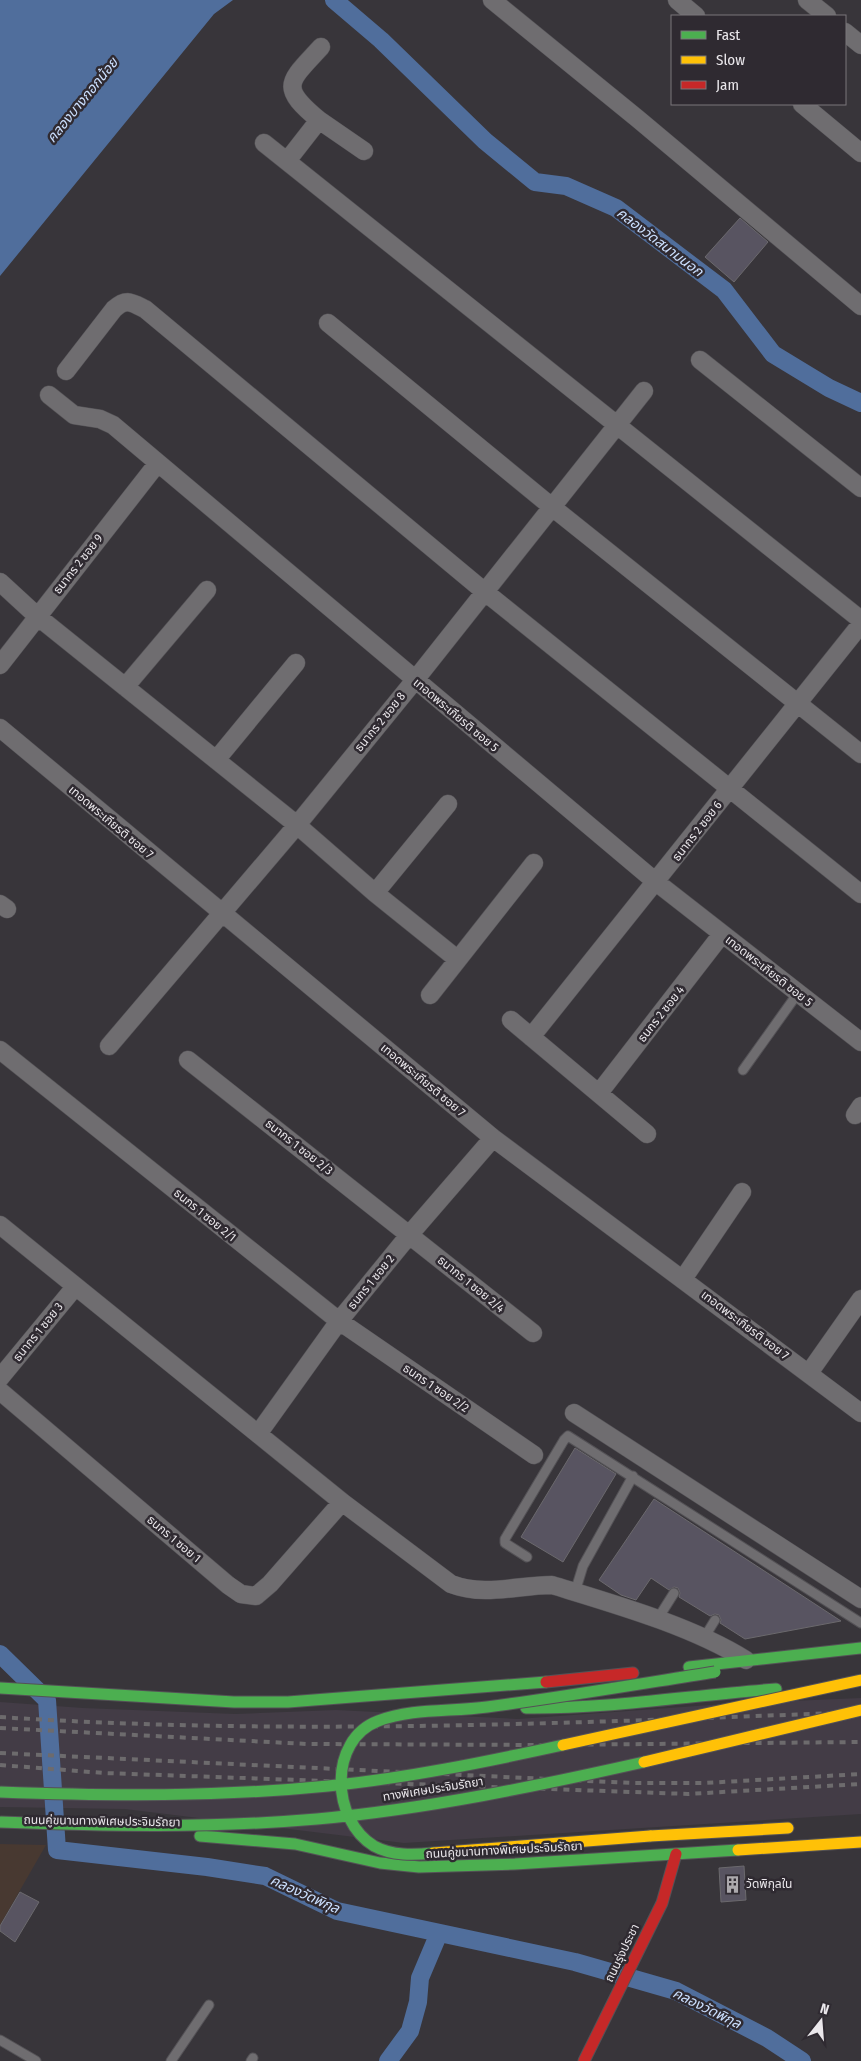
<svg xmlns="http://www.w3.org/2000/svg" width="861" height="2061" font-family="'Fira Sans Condensed','Noto Sans Thai',sans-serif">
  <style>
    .commercial { fill: #483931 }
    .built { fill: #433c46 }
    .water { fill: #506e9c }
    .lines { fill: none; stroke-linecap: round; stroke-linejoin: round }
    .canal { stroke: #506e9c; stroke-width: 18 }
    .building { fill: #585461; stroke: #6b696d }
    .lane-casing { stroke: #545256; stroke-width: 11 }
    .street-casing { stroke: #545256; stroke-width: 19 }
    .fast-casing { stroke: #545256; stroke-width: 13 }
    .slow-casing { stroke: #545256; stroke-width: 13 }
    .jam-casing { stroke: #545256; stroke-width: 13 }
    .lane { stroke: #6f6d70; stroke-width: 9 }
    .street { stroke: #6f6d70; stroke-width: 18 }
    .fast { stroke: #4caf50; stroke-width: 11 }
    .slow { stroke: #ffc107; stroke-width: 11 }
    .jam { stroke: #c62828; stroke-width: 11 }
    .rail { stroke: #6d6b6d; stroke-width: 4; stroke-dasharray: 6 6; stroke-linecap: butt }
    .fast-bridge-casing { stroke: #545256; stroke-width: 13; stroke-linecap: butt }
    .slow-bridge-casing { stroke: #545256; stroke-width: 13; stroke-linecap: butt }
    .fast-bridge { stroke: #4caf50; stroke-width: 11 }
    .slow-bridge { stroke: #ffc107; stroke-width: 11 }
    .labels { text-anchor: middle; stroke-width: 5; stroke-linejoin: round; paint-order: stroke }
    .street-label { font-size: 12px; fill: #eae7eb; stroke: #2f2a31 }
    .poi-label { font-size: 12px; fill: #eae7eb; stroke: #2f2a31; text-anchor: start }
    .water-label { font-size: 14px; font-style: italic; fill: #cce0ff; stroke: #2f2a31 }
  </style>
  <rect width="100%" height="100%" fill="#38353a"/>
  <path class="commercial" d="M0,1844l46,1 -46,80z"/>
  <path class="built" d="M861,1698v116l-457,29 -279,-34 -125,-2v-105l83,6 152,6 101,-4 182,9 206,-15z"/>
  <path class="water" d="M0,0h233l-19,14 -214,262z"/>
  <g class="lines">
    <path class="canal" d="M334,0l47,40 104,101 50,41 31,4 50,22 108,82 49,64 56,34 32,15
      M0,1654l47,46 10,150 150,17 58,9 72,35 238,51 101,29 91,47 35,23
      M388,2061l22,-30 8,-29 2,-24 19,-45"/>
  </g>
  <path class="building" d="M740,218l28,24 -34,40 -29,-25z
    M575,1448l41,26 -53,88 -42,-25z
    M654,1499l187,122 -96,18 -25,-16 1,-3 -2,-5 -4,-1 -5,2 -31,-19 1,-4 -2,-5 -4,-1 -5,3 -18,-12 -15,22 -15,-5 -22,-15z
    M744,1866l2,34 -25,2 -2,-34z
    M20,1892l19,10 -24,40 -15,-11v-5z"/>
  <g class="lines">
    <defs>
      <path id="lane" d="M743,1070l55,-77
        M527,1557l-22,-14v-4l59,-99 4,-4 293,187
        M575,1592l8,-26 50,-90
        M657,1620l17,-27
        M704,1638l11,-18
        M0,2040l36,21
        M171,2061l38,-56
        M251,2061l2,-3"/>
      <path id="street" d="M492,0l146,119 223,187
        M677,0l19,16
        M807,0l20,16
        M845,32l16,13
        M802,104l59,49
        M319,120l45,31
        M264,143l597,477
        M287,161l32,-41c-41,-34 -30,-38 2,-73
        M328,323l224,184 309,247
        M700,360l161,128
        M66,371l48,-62c12,-11 17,-7 31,0l340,283 376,302
        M49,395l25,20 26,4 13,6 543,457 205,160
        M0,582l37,34 260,209 78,68 82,66
        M0,665l157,-201
        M125,687l82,-97
        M0,728l493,410 368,275
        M216,760l80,-97
        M375,893l73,-89
        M0,904l7,5
        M430,995l104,-132
        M511,1020l136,114
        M531,1037l330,-413
        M109,1046l188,-221 118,-145 229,-289
        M0,1050l339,271 195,134
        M188,1060l345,273
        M599,1093l123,-159
        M855,1115l6,-9
        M0,1225l342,277 109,82c34,13 67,1 101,1 62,19 140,41 194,75
        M683,1279l59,-87
        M809,1373l52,-74
        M0,1378l75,-91
        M0,1391l228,194 13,9 15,2 14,-12 72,-82
        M574,1413l287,186
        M258,1434l81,-113 71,-87 83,-96"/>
      <path id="fast" d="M689,1667l172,-19
        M0,1688l234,14h54l258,-20
        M526,1708c84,1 166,-13 250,-19
        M200,1836l95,8 85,19 39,4 96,-3 223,-14"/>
      <path id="slow" d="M650,1836l138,-8
        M738,1850l123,-8"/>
      <path id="jam" d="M546,1682l87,-9
        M584,2061l78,-158 14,-49"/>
    </defs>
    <use href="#lane" class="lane-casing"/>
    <use href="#street" class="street-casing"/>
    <use href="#fast" class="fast-casing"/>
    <use href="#slow" class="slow-casing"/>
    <use href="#jam" class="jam-casing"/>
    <use href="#lane" class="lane"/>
    <use href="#street" class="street"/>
    <use href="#fast" class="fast"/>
    <use href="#slow" class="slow"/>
    <use href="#jam" class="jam"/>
    <path class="rail" d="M0,1717c286,19 574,6 861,-5
      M0,1728l307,16 237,1 317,-3
      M0,1753l632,30h73l156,-9
      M0,1765l104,8 584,21 173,-10"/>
    <defs>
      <path id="fast-bridge" d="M0,1792c110,4 219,5 328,-6 79,-8 157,-24 235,-41
        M0,1822c106,4 212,6 317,-3 110,-10 220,-33 327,-57
        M433,1853c-19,2 -41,3 -59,-7 -43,-26 -46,-106 4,-125 34,-13 73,-9 109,-14 76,-10 152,-23 228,-35"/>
      <path id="slow-bridge" d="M563,1745l298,-65
        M644,1762l217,-52
        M433,1853l217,-17"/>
    </defs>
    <use href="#fast-bridge" class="fast-bridge-casing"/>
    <use href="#slow-bridge" class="slow-bridge-casing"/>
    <use href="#fast-bridge" class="fast-bridge"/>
    <use href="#slow-bridge" class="slow-bridge"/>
  </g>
  <defs>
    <symbol id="building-bare" viewBox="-9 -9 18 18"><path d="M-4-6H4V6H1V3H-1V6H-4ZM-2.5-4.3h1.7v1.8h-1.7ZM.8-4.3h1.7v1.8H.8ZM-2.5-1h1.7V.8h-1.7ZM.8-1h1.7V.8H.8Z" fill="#aca9ad" stroke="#2f2a31" stroke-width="2.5" paint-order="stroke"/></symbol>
  </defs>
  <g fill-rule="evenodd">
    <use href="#building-bare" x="720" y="1872" width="25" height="25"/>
  </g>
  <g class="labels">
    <g class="street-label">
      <text transform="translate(78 564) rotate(-52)" y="4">ธนากร 2 ซอย 9</text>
      <text transform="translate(456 715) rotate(40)" y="4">เทอดพระเกียรติ ซอย 5</text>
      <text transform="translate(380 722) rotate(-51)" y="4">ธนากร 2 ซอย 8</text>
      <text transform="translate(111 822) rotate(40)" y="4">เทอดพระเกียรติ ซอย 7</text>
      <text transform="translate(697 831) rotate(-52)" y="4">ธนากร 2 ซอย 6</text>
      <text transform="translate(769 971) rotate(38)" y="4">เทอดพระเกียรติ ซอย 5</text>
      <text transform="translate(661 1014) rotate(-52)" y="4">ธนกร 2 ซอย 4</text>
      <text transform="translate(423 1080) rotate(40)" y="4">เทอดพระเกียรติ ซอย 7</text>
      <text transform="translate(299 1147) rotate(38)" y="4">ธนากร 1 ซอย 2/3</text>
      <text transform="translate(205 1215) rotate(39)" y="4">ธนกร 1 ซอย 2/1</text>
      <text transform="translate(371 1282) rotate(-51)" y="4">ธนกร 1 ซอย 2</text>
      <text transform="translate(471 1284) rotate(39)" y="4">ธนากร 1 ซอย 2/4</text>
      <text transform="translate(745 1325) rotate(37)" y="4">เทอดพระเกียรติ ซอย 7</text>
      <text transform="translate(38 1332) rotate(-51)" y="4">ธนากร 1 ซอย 3</text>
      <text transform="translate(436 1388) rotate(34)" y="4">ธนกร 1 ซอย 2/2</text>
      <text transform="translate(174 1539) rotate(40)" y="4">ธนกร 1 ซอย 1</text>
      <text transform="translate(433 1789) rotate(-9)" y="4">ทางพิเศษประจิมรัถยา</text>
      <text transform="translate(102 1821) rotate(1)" y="4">ถนนคู่ขนานทางพิเศษประจิมรัถยา</text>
      <text transform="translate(504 1850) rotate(-3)" y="4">ถนนคู่ขนานทางพิเศษประจิมรัถยา</text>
      <text transform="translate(622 1953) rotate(-64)" y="4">ถนนรุ่งประชา</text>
    </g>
    <g class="poi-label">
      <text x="746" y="1888">วัดพิกุลใน</text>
    </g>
    <g class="water-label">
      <text transform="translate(82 100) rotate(-51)" y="5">คลองบางกอกน้อย</text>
      <text transform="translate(660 242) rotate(37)" y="5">คลองวัดสนามนอก</text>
      <text transform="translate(305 1894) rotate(24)" y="5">คลองวัดพิกุล</text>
      <text transform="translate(707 2008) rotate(26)" y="5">คลองวัดพิกุล</text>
    </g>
  </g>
  <rect x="671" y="15" width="175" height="90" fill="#2f2a31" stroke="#7a767b"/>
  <rect x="681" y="31" width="25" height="8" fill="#4caf50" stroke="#7a767b"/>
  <text x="716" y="40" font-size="15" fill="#eae7eb">Fast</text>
  <rect x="681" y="56" width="25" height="8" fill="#ffc107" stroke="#7a767b"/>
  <text x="716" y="65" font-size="15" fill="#eae7eb">Slow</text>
  <rect x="681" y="81" width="25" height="8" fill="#c62828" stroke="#7a767b"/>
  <text x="716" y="90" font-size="15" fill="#eae7eb">Jam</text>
  <g transform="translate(821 2021) rotate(17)" stroke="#2f2a31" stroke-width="4" paint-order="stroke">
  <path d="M0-4L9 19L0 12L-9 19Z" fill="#eae7eb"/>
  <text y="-8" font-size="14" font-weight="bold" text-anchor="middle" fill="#eae7eb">N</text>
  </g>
</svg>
